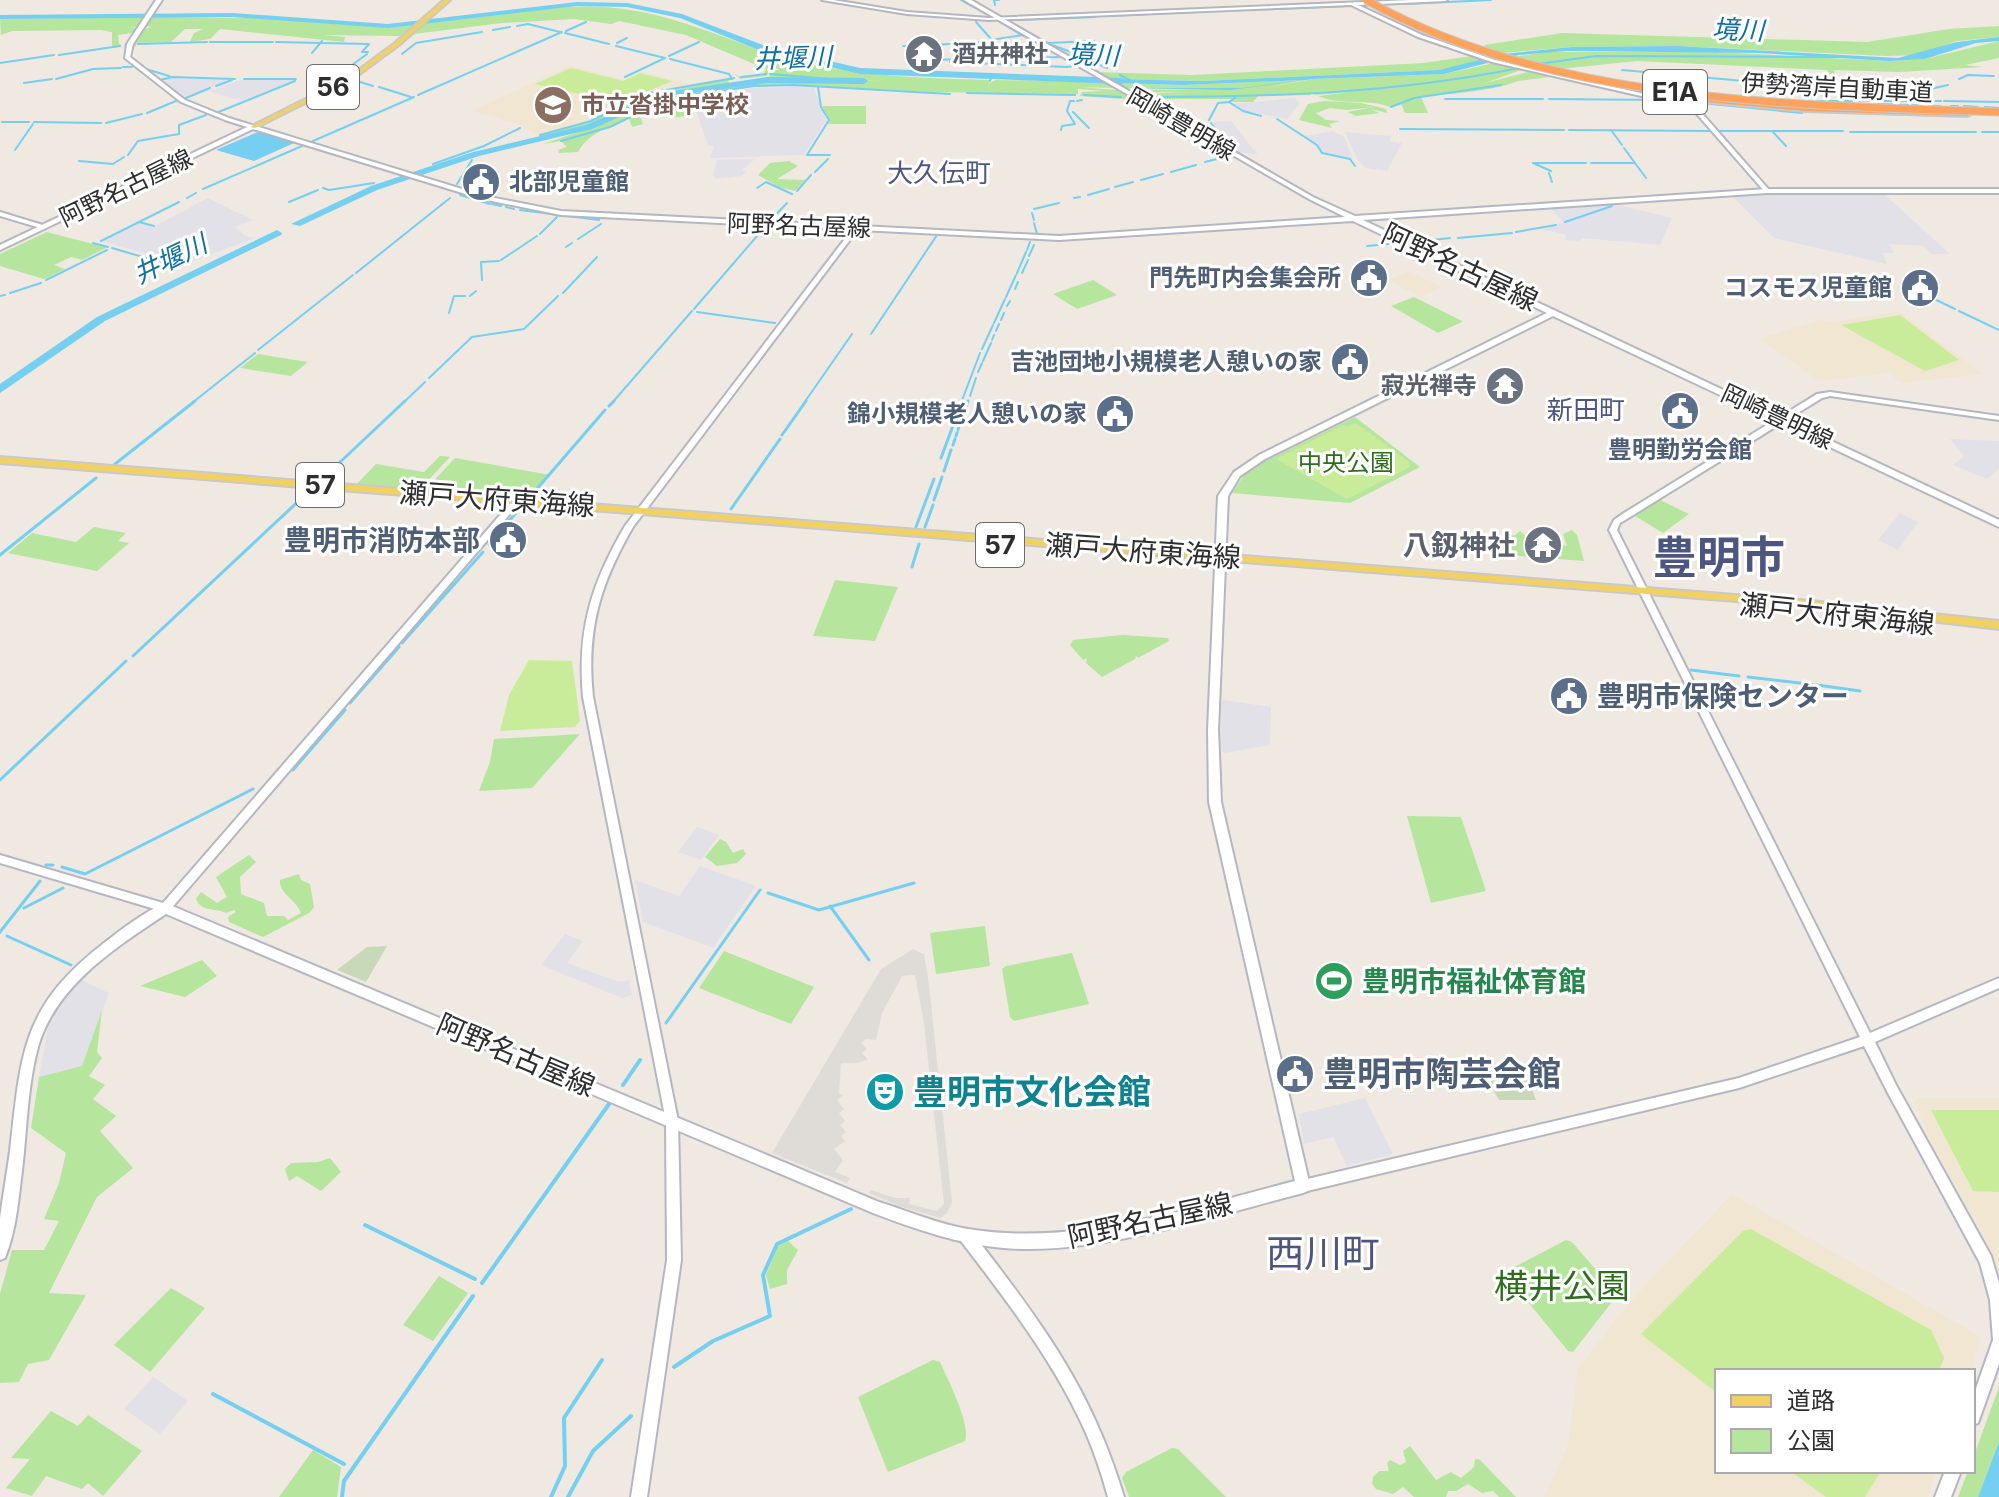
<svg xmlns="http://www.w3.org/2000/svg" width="1999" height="1497" font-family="Inter,'Noto Sans JP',sans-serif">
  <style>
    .industrial { fill: #e3e1e8 }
    .education { fill: #f0e6d1 }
    .green { fill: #b6e59e }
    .cemetery { fill: #c8d9b8 }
    .pitch { fill: #c9ec9a }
    .plaza { fill: #dfdcd8 }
    .water { fill: #75cff0 }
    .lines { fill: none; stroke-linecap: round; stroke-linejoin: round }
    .stream-far2 { stroke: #75cff0; stroke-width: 2 }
    .stream-far1 { stroke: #75cff0; stroke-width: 3 }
    .stream { stroke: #75cff0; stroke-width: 4 }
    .river { fill: #75cff0; fill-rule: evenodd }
    .tertiary-casing { stroke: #b4b7c1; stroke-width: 4 }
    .secondary-casing { stroke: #b4b7c1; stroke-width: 4 }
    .primary-casing { stroke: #c9c9c9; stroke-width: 4 }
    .motorway-casing { stroke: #c9c9c9; stroke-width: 4 }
    .tertiary { fill: #fff; fill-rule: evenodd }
    .secondary { fill: #fff; fill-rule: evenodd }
    .primary { fill: #f2d163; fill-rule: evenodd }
    .motorway { fill: #ffa35c; fill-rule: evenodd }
    .motorway-bridge-casing { stroke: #c9c9c9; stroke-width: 9; stroke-linecap: butt }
    .motorway-bridge { stroke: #ffa35c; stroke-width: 7 }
    .labels { text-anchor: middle; stroke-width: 6; stroke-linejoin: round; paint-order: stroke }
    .far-worship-label { font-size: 24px; font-weight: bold; fill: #5b616d; stroke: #fff; text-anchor: start }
    .far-street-label { font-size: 24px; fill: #2e2e2e; stroke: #fff }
    .far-education-label { font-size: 24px; font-weight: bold; fill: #785e54; stroke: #fff; text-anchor: start }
    .far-service-label { font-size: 24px; font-weight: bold; fill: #4e5e75; stroke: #fff; text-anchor: end }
    .far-park-label { font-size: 24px; fill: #2c6e1b; stroke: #fff }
    .far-water-label { font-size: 26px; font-style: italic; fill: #0d6fa3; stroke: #fff }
    .shield { fill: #fff; stroke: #6d6d6d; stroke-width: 2 }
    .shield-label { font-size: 26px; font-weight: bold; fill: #2e2e2e }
    .far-quarter-label { font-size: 26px; fill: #4d5680; stroke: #fff }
    .street-label { font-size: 28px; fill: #2e2e2e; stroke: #fff }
    .service-label { font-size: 28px; font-weight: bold; fill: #4e5e75; stroke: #fff; text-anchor: end }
    .worship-label { font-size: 28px; font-weight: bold; fill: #5b616d; stroke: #fff; text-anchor: end }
    .leisure-label { font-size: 28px; font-weight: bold; fill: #27864d; stroke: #fff; text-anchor: start }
    .near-service-label { font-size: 34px; font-weight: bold; fill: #4e5e75; stroke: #fff; text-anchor: start }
    .near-culture-label { font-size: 34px; font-weight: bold; fill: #0d838f; stroke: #fff; text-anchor: start }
    .near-park-label { font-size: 34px; fill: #2c6e1b; stroke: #fff }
    .near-quarter-label { font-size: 38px; fill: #4d5680; stroke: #fff }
    .town-label { font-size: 44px; font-weight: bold; fill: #4d5680; stroke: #fff }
  </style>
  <rect width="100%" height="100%" fill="#efe9e1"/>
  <path class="industrial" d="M172,77l42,1 19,1 -49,19 -24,-18z
    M240,80h55l-54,21 -31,-10z
    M800,86l14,2 12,32 -22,35 -94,3 4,-12 -6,-1 -17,-49 63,-8z
    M1295,98l5,5 -13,16 -42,-8 -11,-7z
    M1231,121l27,34 -25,-4 -21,-29z
    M1333,131l11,6 9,22 -31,-6 -18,-17z
    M1345,132l47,4 -3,5 13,2 -15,28 -22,-3 -8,-9z
    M755,159l-13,11 4,2 -4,4 -27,3 -2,-5 4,-14z
    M1774,193h109l67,61h-19l-7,-8 -35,-2 5,9h-11l4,11 -113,-26 -42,-42z
    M208,198l45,22 -18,7 10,9 10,2 -72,27 -81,-24 36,-18 15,4z
    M1613,204l59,14 -12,27 -78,-7 -3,3 -14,-1 1,-6 -24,-4 22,-8 -14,-14z
    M1950,439l49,2v28l-12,10 -34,-14 11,-9z
    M1900,513l18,9 -20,28 -20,-10z
    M1224,700l47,7 -1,38 -45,8 -5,-3 1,-48z
    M697,827l22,8 -18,25 -23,-8z
    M700,866l56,20 -43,62 -70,-26 -8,-42 44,16z
    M565,934l18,7 -16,22 52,19 10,-2 3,15 -10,3 -81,-33z
    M79,979l30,14 -27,74 -43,10 10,-55 11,-21z
    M1365,1098l28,56 -46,12 -14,-29 -29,7 -5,-30z
    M153,1377l35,24 -28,33 -36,-25z"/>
  <path class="education" d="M570,66l55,14 16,-8 49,12 -47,10 -53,26 -51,15 -17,-10 -50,-14z
    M1407,272h4l31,15 -21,10 -33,-16z
    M1900,312l83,62 -82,9 -12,-10 -70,8 -60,-42 64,-20 4,3z
    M1918,1098h81v172l-8,-21 -59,-106 -18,-41z
    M1732,1194l249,143 -10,34h-254v100h219l-8,26h-384l24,-51 10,-78 52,-66z"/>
  <path class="green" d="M566,7c98,-6 152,35 241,56 60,14 121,15 182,17v3l7,-3 107,2 11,6 -34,-1 36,3 55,32 -48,-23 -43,-3 2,-4 23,-1 -27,-2v5l-148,-2 -130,-7 -46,1 -66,9 6,19 -20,4 -7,-19 -28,13 4,12 -11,3 -3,-9c-20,10 -40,14 -51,34l-19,1 -1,-3 9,-3 -6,-6 -18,3 62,-21 59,-27 104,-15h112l-112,-3 5,-8h7l-19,-9 9,6 -3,9 -27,3 -6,-6 7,5 22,-3 3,-6 -80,-34 -67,-14 -8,3 -37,-5 -72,4 -104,13 -75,-1 22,2 -1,5 -124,-13 -10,10 -20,3 4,-9 9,-4h-18l-14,13 -33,1 -7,8 13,-22 8,-2 -7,-1 7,-9 107,1 136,8z
    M143,17l-6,10h-7l6,1 -4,5 -14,2 1,9 3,2 -10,1v-15l-11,-2 -89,1 -11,4 -1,-16z
    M1999,26v11l-42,4 -40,14 -31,1 -208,-10 -106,1 -70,6 -17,-5v-3l77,-12 305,9 82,-13z
    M1999,41v17l-34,7 18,2 -84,5 -65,-2 2,6 -6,-1 -3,-5 -190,-9 -77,8 -46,-12 31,-5h172l172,9 36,-2z
    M1472,56l12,4 -45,10 -236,11 -95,-2 -13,-7 97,3 231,-12z
    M1494,63l27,7 -36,13 43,-11 22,5 -74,9v-1l-8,1 55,-7c-30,13 -69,14 -102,18l7,16h-23l-4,-9 -11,3c-23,-9 -49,-1 -72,-11l33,-4 -35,3 -13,-4 9,4 -54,1 -5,6h-23l4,-3h-71l-11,3 31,20 -47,-27 45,-3 -49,1 -5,-3 110,-1 -113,-1 -10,-5 69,2 120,-5 -34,7 44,-8 131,-5z
    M736,78l-8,3 2,3 -72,11 -59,28 -48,14 -13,-1 54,-15 51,-26z
    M1325,101l36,2 25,6 1,4 -16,-4 8,4 -23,3 -9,-4 27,-5 -26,3 -18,-2 -14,5 10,7 14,1 -11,3 3,4 -33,-8 9,-16z
    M822,106h44v18h-38l2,-4z
    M789,161l9,5 -21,13 28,1 -10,11 -16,-4 -21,-12 12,-12z
    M47,232l58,15 1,1 -24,12 -11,-3 -17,8 11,4 -21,10 -44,-13v-12z
    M1093,280l24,15 -40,14 -24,-15z
    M1414,297l48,24v1l-24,11 -47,-27z
    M258,354l50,8 -17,14 -51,-8z
    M1355,417l65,50 -70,36 -118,-10 13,-19 12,-9z
    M440,456l10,1 -30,32 -63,-5 19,-20 48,8z
    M455,458l90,16h4l-21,24 -102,-9z
    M1660,500l29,14 -26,19 -28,-17z
    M94,527l32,6 -8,8 11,2 -32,28 -89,-18 24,-20 44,9z
    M1572,530l5,5 7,26 -76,-6 -4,-18 11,-2 5,-4 12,10 -4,9 3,3 17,-3 13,7 1,-4 -10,-6 5,-3 10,2 -4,-12z
    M835,580l63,7 -23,54 -62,-5z
    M1123,635l45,3 1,3 -31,17 -2,-2 -1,3 -33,18 -16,-14 1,-5 -4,2 -13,-15 3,-5z
    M580,734l-48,54 -53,3 11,-29 4,-23z
    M1407,816l54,1 25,74 -55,12z
    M720,839l6,3 7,11 10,-4 3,5 -9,9 -20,3 -12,-9z
    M249,855l7,7 -16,15 1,17 23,9 3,13h17l4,4 13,-7c-5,-14 -22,-19 -21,-33l19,-6 2,6 9,4 4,23 -5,6 -46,24 -34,-15 -1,-5 8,-5 -2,-2 -8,3c-11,-6 -24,0 -30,-14l5,-7 16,11 10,-6 -11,-20z
    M985,926l5,40 -54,8 -6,-41z
    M724,951l90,36 -23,37 -92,-36z
    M1072,953l17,51 -75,17 -4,-4 -8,-48 4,-3z
    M202,960l15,16 -32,21 -45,-11z
    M102,1010l-5,42 5,6 -13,18 16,9 -12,14 23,17 -16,15 33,37 -36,29 -48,96 37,2 -37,65 -21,4 -9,18 -19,1v-89l12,-44h32l15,-29 -15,-2 15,-36 7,-30 -35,-25 8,-51 43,-11z
    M330,1158l11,14 -20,19 -24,-15 -8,5 -4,-12 6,-6 27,-1z
    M1566,1240l6,2 43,50v6l-42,54 -5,-1 -61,-75v-5z
    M788,1241l10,9 -11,20v14l-17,5 -4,-14 12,-29z
    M439,1276l29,17 -35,48 -30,-16z
    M171,1288l34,20 -55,64 -36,-27z
    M933,1360l7,2c8,18 31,62 25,79l-77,31 -30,-75z
    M1999,1387v55l-21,55h-20l10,-26h5v-13z
    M51,1411l27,15 10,-11 54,36 -39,45 -15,-13 -6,6 -36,-13 -14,20 -26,-8 24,-29 -19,-1z
    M1410,1446l26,34 15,-8 10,6 13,-11 1,-8h4l37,38h-17l-6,-6 -11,2 -14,-9 -12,7h-8l-2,6h-32l-11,-10 -10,7 -17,-5 -4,-5 1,-7 6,-6h10l-2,-8 3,-3 10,5 6,-3 -3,-11z
    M1172,1448l6,1 48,48h-97l-7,-19 4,-6z
    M313,1450l28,17 -4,30h-58z"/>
  <path class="cemetery" d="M387,946l-21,36 -29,-12 30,-23z
    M1521,1064l3,2 12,34h-37l-16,-28z"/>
  <path class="pitch" d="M571,68l52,13 17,-8 32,8 -52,22 -85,-19z
    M1900,315l59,45 -34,11 -84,-46z
    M1356,423l53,39 1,5 -63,32 -71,-40 67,-34 4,2z
    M529,660l43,1 8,60 -5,6 -75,4 9,-36z
    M1931,1110h68v82l-26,-1z
    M1751,1229l180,101 13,28 -5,13h-222v22l-76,-59 102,-103z
    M1790,1471h91l-16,26h-39z"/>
  <path class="plaza" d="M913,949l11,5 5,31 23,217 -5,11 -7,5 -41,-12 -30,-13 2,-3 24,8h15l-1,6 28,7 7,-7 -20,-180 -9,-49 -13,1 -20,37 -6,27 -10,-1 -5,4 6,6 -5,4 6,7 -12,3h-15l-2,31 4,1 -6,5 7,9 -5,4 6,8 -5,4 6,7 -5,4 4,5 -11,8 9,11 -8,12 15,6 -3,5 -75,-30 109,-184z"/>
  <path class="water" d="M1999,37v4l-23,2 -51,16 -36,2 -130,-8 -192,-2 -48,4 -75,19 -131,5 -83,11 -106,-2h118l61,-8 -120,5 -69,-2 -6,-4 95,2 236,-11 64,-16 69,-7 106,-1 220,12 59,-16z
    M258,132l36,11 -40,18 -38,-11z
    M1999,1442v55h-21z"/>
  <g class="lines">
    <path class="stream-far2" d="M961,0l25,14
      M1383,4h18
      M1404,4l87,-4
      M995,5l-1,-5h5
      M1360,5h12
      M1248,10l102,-4
      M1105,16l138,-6
      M1017,20l78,-3
      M976,22l16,18
      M1000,22l20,12
      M517,26l11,-2 32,8
      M493,30l17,-3
      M566,31l20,-9
      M565,33l44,11
      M210,42h63
      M276,42l93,2 -7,8h6
      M617,43l10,-5
      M138,44l69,-2
      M616,46l49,12
      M903,46l69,-3 50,-8 9,5
      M910,46l-1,12 17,2 138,-3
      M312,53l10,-12
      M402,54l14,-11 66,-11
      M59,55l61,-9
      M1079,55l-32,-12 47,-2
      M669,56l30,-14
      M1082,57l25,11
      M670,59l59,15 3,5
      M950,62l117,5 26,-4
      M0,63l54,-8
      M1538,64l58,-8 244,1
      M123,67h9
      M146,69l23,7
      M1622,70l190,17
      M770,74l73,6
      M1120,75l11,6
      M337,76l30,-22
      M625,77l40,-19
      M741,77l25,-3
      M56,79l37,-10 28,-1
      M244,79h52
      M307,79h24
      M1959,79l9,-4 26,1
      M160,80l12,-3 63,2
      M357,81l16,5
      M990,81l1,-3
      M24,83l28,-4
      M216,86l16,-6
      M379,87l32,10
      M818,87l3,20 8,13 -22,35h23
      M1930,89l18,-4
      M1839,90l63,5 23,-5
      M967,93l108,2
      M418,95l144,-63
      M1084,95l37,2
      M1149,97c125,0 247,-4 370,-29
      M1236,97l-7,5 14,9 18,5
      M186,98l24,-10
      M1445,99h98
      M1549,99l112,1
      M1077,101l5,-1
      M1818,101h123
      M1944,101l55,1
      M1701,103l101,10
      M1878,104l62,2
      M1951,106h7
      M1964,106l14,1
      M1391,107l23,-9 87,-13
      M1985,107l14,1
      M1073,112l16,16
      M147,113l29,-12
      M216,113l79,-32
      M1277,119l40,26 5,8 28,6 5,7
      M1209,120l9,-17 11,-1
      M2,122h27
      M34,122l67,1
      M106,123l36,-9
      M1211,123l19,25
      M1400,129l164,1
      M1061,130l1,-4 13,-2 -8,-13 3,-10h4
      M1569,130l140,1
      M1611,130l11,15
      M1718,131h125
      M1773,132l13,14
      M1850,132h126
      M1982,132h17
      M540,135l51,-14 52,-27 91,-16
      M313,141l101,-44
      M561,141l49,-14 57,-28 87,-13 39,-1 157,9
      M1624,148l22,30
      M15,150l18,-26
      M128,155l10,-14 41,-7v-9l27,-10
      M79,161l34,3 11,-7
      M1205,162l24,-6
      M1591,163h44
      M433,164l51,-18 36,-18
      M1551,171l-18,-8h53
      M815,172l13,-13
      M1171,172l25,-7
      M1549,173l3,9
      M1141,180l22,-6
      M457,184l15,-24
      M1115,187l18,-5
      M323,188l6,2 45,-7
      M757,188l9,-6 26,12
      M203,189l99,-43
      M797,191l14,-16
      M460,195l30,9
      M1088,195l21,-6
      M187,198l9,-5
      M1074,198l6,-1
      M289,202l29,-12
      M492,204l9,2
      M506,207l8,2
      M1034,209l25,-6
      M520,210l79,10
      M1032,213l2,7
      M770,221l17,-18
      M139,222l15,4
      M1565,222l47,-16
      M1034,223l3,11
      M1516,232l40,-7
      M540,234l17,-17
      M1458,238l54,-5
      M578,239l23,-15
      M101,241l78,-39
      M1415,242l35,-4
      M93,243l15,4
      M1367,246l32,-3
      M566,247l6,-4
      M112,248l65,19
      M1027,250l3,-8
      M1029,256l5,-11
      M501,260l36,-24
      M356,273l94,-75
      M1017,273l9,-21
      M1022,273l6,-13
      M46,280l61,-30
      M482,280l-1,-18 18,-1
      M1015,289l3,-7
      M10,293l31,-10
      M563,293l34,-36
      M1926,295l29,14
      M0,296l5,-1
      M470,296l6,-5
      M1006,297l10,-22
      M1007,306l3,-5
      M694,309l70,-81
      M1959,311l40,19
      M697,312l78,11
      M449,313l5,-17h11
      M1001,320l3,-7
      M994,323l11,-24
      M996,331l3,-7
      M871,334l66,-99
      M472,337l52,-8 34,-33
      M992,340l2,-5
      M982,349l11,-24
      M258,350l95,-75
      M983,361l8,-18
      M978,372l4,-9
      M429,378l43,-41
      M970,396l6,-18
      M192,403l63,-50
      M403,403l22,-21
      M612,403l80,-92
      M804,403l48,-69
      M961,403l19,-50"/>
    <path class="stream-far1" d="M609,406l5,-5
      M961,420l7,-19
      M958,430l1,-4
      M782,435l24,-34
      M956,436l1,-3
      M953,445l2,-6
      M941,458l21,-57
      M115,464l80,-63
      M944,471l7,-21
      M320,481l85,-80
      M529,498l76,-88
      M934,500l8,-23
      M731,509l49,-70
      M916,527l18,-48
      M925,527l8,-22
      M489,544l27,-31
      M0,555l96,-77
      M912,567l7,-23
      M402,643l81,-91
      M133,656l172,-161
      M1691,670l48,6
      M1748,677l52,6
      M1810,684l50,7
      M350,703l49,-56
      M293,770l52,-60
      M0,780l126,-119
      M46,865h7
      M62,867l23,7 168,-85
      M768,893l51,17 95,-27
      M830,906l39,54
      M24,908l39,-20
      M0,932l40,-51
      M7,936l64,29
      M666,1023l94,-133"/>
    <path class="stream" d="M623,1085l17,-25
      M365,1225l110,54
      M482,1283l127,-179
      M674,1367l39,-26 57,-25 -7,-41 14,-31 74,-35
      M213,1394l131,70
      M342,1497l2,-16 129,-185
      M551,1497l14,-31 -1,-48 38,-58
      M568,1497l25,-46 38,-35"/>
    <path class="river" d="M577,2l50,1 55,11 83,32 95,22 262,10 4,3 -4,3 -262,-10 -101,-24 -79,-32 -53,-11 -50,-1 -189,22 -156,-11 -232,2v-4l232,-2 156,11z
      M767,77l97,1 4,3 -4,3 -97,-1 -102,14 -73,32 -113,27 -102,34 -77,36 -9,-2 80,-38 102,-34 113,-27 74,-32z
      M277,230l5,3 -1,2 -176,86 -105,72v-9l97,-67z"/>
    <defs>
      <path id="tertiary" d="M822,0h11l74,12 82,6 422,-18h36l-2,1 -87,4 64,30 73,25 194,44 11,7 70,80 -5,1 -69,-79 -11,-7 -193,-44 -74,-25 -67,-32 -362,15 -82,-6z
        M0,212l46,14 1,1 -3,2 -44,-13z
        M854,227l5,1 -226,299c-33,57 -47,103 -40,170l85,424 3,139 -34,237h-16l36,-237 -1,-139 -83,-424c-6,-67 8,-113 42,-171z
        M1830,392l169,24v4l-169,-24 -8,2 -192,119 -10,6 -3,7 253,503 129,-55v10l-124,54 21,43 95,171 8,27v81l-21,59 -5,2v-28l20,-57 -3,-40 -10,-37 -92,-170 -24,-47 -125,42 -436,104 -5,-2 -2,-4 2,-4 5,-2 436,-102 121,-41 -251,-507 5,-10 10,-7 193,-119z
        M514,499h3l4,2 -352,410 -4,1 -165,-49v-8l163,48z
        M966,1230l5,1c46,60 94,121 125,191 11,24 20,49 28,75h-16c-6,-22 -13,-43 -22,-64 -31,-70 -79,-132 -125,-192l-2,-5 2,-5z
        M1945,1471h16l-10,26h-16z"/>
      <path id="secondary" d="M156,0h6l-29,44 -3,13 55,43 44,18 256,78 76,15 498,25 286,-19 -36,-18 -345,-199h7l342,197 42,19 412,-27h232v4h-232l-404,27 636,300v7l-446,-211 -288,143 -25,17 -12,20 -10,234 3,72 89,384 -2,5 -5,2c-91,23 -207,63 -300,55 -45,-4 -88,-19 -130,-35l-707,-299c-51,34 -110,71 -128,133 -10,37 -11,77 -15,115 -4,31 -6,67 -18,96l-5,2c0,-14 0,-29 0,-42 3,-23 7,-45 10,-67 11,-97 11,-144 94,-208 18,-14 40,-31 61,-40l714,299c29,9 59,22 89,27 110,18 221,-21 327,-48l-86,-379 -1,-72 10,-234 16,-24 25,-17 288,-142 -194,-92 -294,19 -498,-25 -79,-16 -229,-70 -253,121v-5l247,-118 -22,-7 -44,-18 -56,-44 2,-14z"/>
      <path id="primary" d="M444,0h6l-51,45 -46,34 -98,49 -5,-1 99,-50 46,-34z
        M0,457l1811,144 188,20v8l-188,-22 -1811,-144z"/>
      <path id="motorway" d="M1688,96l118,11 161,5 4,2 -4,2 -161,-5 -121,-11 -1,-2z"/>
    </defs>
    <use href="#tertiary" class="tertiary-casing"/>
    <use href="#secondary" class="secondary-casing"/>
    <use href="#primary" class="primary-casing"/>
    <use href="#motorway" class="motorway-casing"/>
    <use href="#tertiary" class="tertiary"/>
    <use href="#secondary" class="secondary"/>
    <use href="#primary" class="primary"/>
    <use href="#motorway" class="motorway"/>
    <defs>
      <path id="motorway-bridge" d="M1366,0c182,103 428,105 633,112"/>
    </defs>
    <use href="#motorway-bridge" class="motorway-bridge-casing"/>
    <use href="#motorway-bridge" class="motorway-bridge"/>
  </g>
  <defs>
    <symbol id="temple-disc" viewBox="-11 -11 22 22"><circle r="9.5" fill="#6b7280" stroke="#fff"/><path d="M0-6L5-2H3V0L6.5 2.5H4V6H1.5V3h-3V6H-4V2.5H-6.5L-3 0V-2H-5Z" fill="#fff"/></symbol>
    <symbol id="school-disc" viewBox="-11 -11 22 22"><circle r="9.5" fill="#8d6e63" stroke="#fff"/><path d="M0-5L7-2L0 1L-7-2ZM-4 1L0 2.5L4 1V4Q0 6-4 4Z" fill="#fff"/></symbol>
    <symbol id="civic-disc" viewBox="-11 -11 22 22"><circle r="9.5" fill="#5c6f8a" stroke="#fff"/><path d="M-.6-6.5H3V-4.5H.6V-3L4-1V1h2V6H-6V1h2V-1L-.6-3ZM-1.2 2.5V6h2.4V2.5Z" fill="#fff"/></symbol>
    <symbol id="stadium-disc" viewBox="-11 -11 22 22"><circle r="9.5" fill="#2e9e5b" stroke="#fff"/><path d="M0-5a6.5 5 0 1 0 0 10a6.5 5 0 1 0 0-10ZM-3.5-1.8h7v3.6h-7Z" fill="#fff"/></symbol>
    <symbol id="theatre-disc" viewBox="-11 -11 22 22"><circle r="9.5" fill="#0f9aa8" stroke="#fff"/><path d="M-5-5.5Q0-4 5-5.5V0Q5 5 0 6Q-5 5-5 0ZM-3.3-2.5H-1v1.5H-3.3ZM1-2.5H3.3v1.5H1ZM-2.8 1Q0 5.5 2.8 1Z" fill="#fff"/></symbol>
  </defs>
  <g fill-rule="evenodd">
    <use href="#temple-disc" x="902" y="32" width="44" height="44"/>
    <use href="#school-disc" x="531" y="83" width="44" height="44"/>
    <use href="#civic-disc" x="459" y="160" width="44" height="44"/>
    <use href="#civic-disc" x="1347" y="256" width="44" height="44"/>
    <use href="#civic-disc" x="1898" y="266" width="44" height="44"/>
    <use href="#civic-disc" x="1328" y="340" width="44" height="44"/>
    <use href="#temple-disc" x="1483" y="364" width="44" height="44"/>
    <use href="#civic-disc" x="1658" y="389" width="44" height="44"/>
    <use href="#civic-disc" x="1093" y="392" width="44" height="44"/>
    <use href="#civic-disc" x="486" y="518" width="44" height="44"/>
    <use href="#temple-disc" x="1521" y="523" width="44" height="44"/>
    <use href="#civic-disc" x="1547" y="674" width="44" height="44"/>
    <use href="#stadium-disc" x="1312" y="959" width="44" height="44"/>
    <use href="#civic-disc" x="1273" y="1052" width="44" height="44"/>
    <use href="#theatre-disc" x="863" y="1070" width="44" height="44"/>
  </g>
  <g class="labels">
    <g class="far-worship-label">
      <text x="952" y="62">酒井神社</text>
      <text x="1477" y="394" text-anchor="end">寂光禅寺</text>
    </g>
    <g class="far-street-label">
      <text transform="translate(1837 88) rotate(3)" y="8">伊勢湾岸自動車道</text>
      <text transform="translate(1181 124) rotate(30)" y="8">岡崎豊明線</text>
      <text transform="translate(126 188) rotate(-26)" y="8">阿野名古屋線</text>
      <text transform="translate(799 226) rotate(2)" y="8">阿野名古屋線</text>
      <text transform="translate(1777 417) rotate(25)" y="8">岡崎豊明線</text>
    </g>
    <g class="far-education-label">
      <text x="581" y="113">市立沓掛中学校</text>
    </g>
    <g class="far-service-label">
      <text x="509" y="190" text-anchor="start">北部児童館</text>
      <text x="1341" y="286">門先町内会集会所</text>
      <text x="1892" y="296">コスモス児童館</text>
      <text x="1322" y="370">吉池団地小規模老人憩いの家</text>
      <text x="1087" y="422">錦小規模老人憩いの家</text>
      <text x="1680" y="458" text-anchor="middle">豊明勤労会館</text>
    </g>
    <g class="far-park-label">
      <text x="1346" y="471">中央公園</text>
    </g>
    <g class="far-water-label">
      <text transform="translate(1738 30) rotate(2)" y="9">境川</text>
      <text transform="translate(1093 55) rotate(2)" y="9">境川</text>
      <text transform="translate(793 58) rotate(-2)" y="9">井堰川</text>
      <text transform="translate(170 259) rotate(-26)" y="9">井堰川</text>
    </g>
    <g class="shield">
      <rect x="307" y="65" width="52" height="44" rx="6"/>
      <rect x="1643" y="70" width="64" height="44" rx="6"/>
      <rect x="296" y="463" width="48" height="44" rx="6"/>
      <rect x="976" y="523" width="48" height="44" rx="6"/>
    </g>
    <g class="shield-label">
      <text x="333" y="96">56</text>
      <text x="1675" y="101">E1A</text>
      <text x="320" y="494">57</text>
      <text x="1000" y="554">57</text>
    </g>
    <g class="far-quarter-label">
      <text x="939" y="182">大久伝町</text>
      <text x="1586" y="419">新田町</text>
    </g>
    <g class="street-label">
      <text transform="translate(1460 267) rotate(25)" y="10">阿野名古屋線</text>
      <text transform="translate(497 499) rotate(4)" y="10">瀬戸大府東海線</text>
      <text transform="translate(1143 551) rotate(4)" y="10">瀬戸大府東海線</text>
      <text transform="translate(1837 614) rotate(6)" y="10">瀬戸大府東海線</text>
      <text transform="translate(516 1055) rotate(23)" y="10">阿野名古屋線</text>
      <text transform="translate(1150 1220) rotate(-12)" y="10">阿野名古屋線</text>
    </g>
    <g class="service-label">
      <text x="480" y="550">豊明市消防本部</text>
      <text x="1597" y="706" text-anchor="start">豊明市保険センター</text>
    </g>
    <g class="worship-label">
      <text x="1515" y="555">八釼神社</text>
    </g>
    <g class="leisure-label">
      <text x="1362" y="991">豊明市福祉体育館</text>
    </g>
    <g class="near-service-label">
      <text x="1323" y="1086">豊明市陶芸会館</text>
    </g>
    <g class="near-culture-label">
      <text x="913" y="1104">豊明市文化会館</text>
    </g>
    <g class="near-park-label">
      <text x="1562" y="1298">横井公園</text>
    </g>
    <g class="near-quarter-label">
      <text x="1323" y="1267">西川町</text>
    </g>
    <g class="town-label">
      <text x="1719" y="573">豊明市</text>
    </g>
  </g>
  <rect x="1715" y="1369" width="260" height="104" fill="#ffffff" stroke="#ababab" stroke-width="2"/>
  <rect x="1731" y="1395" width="40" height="12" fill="#f2d163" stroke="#ababab" stroke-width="2"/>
  <text x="1787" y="1409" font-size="24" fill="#2e2e2e">道路</text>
  <rect x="1731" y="1429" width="40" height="24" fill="#b6e59e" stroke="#ababab" stroke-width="2"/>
  <text x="1787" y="1449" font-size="24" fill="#2e2e2e">公園</text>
</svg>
